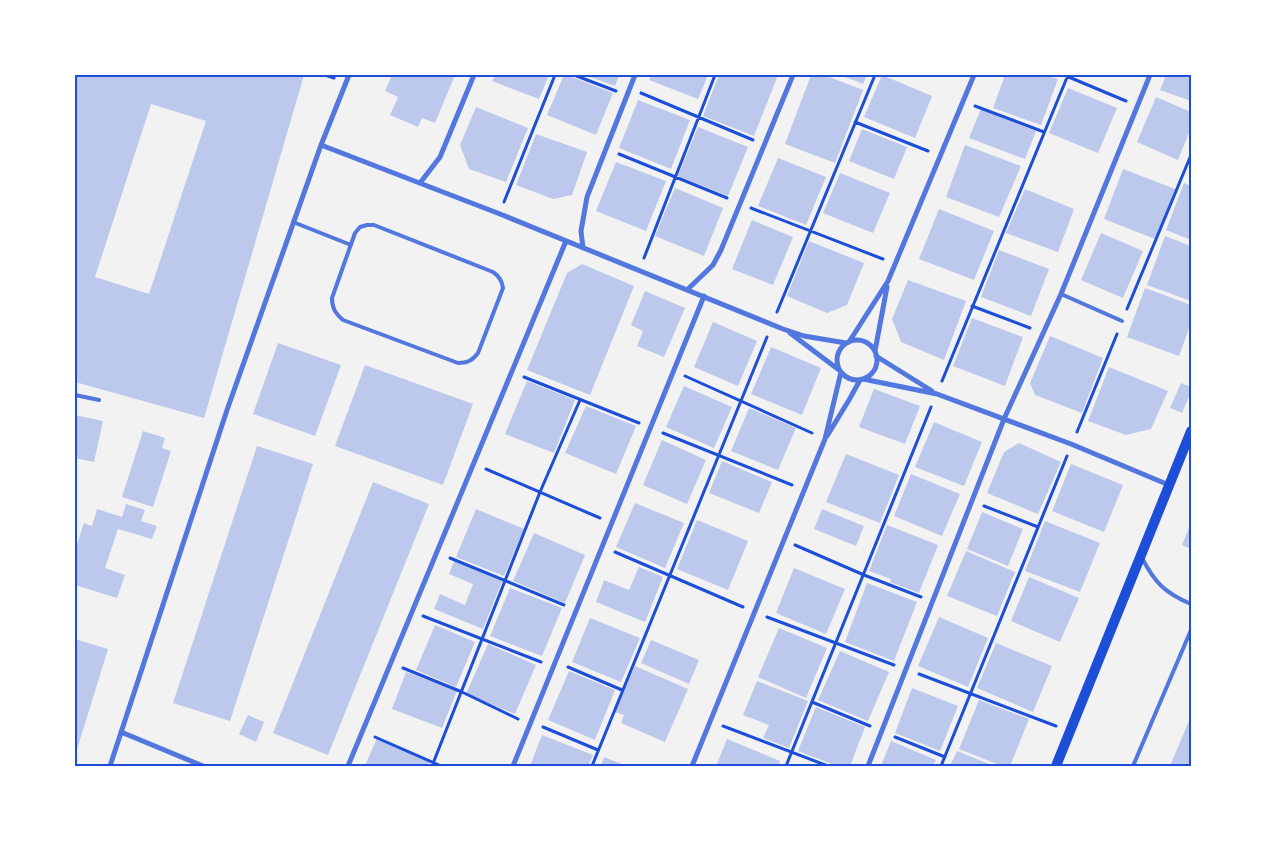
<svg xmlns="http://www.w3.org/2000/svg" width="1266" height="841" font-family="Quicksand,sans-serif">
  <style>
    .building { fill: #bdc9ec; fill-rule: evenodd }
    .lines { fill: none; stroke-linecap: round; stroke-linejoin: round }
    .path { stroke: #1d4ed8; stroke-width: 3 }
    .service { stroke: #5277de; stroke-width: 4 }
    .minor { stroke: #5277de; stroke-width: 5 }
    .secondary { stroke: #1d4ed8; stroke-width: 10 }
    .neatline { fill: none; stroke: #1d4ed8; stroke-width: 2 }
  </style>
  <rect width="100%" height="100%" fill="#f2f2f2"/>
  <path class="building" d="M75,75h229l-100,343 -129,-36zM151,104l55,17 -57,173 -54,-17z
    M392,75h63l-20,48 -13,-5 -4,9 -28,-12 8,-18 -13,-6z
    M495,75h54l-10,24 -47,-18z
    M564,75h3l46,18 -17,42 -49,-20z
    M585,75h34l-4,11z
    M651,75h57l-10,24 -49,-19z
    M719,75h59l-24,61 -51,-20z
    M811,75h13l39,15 -28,73 -50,-19z
    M840,75h27l-4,9z
    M882,75l50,21 -17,42 -51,-21z
    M1005,75h40l13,4 -17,46 -48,-17z
    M1166,75h25v26l-31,-11z
    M1068,88l49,20 -19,45 -49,-20z
    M1156,97l35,15v16l-13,32 -41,-18z
    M638,100l52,20 -19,49 -52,-21z
    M476,107l52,21 -22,54 -37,-13 -9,-24z
    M981,109l55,22 -11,28 -56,-21z
    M698,127l50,20 -20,49 -50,-20z
    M862,129l45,18 -13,32 -45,-18z
    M536,134l51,18 -15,43 -19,4 -37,-14z
    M965,145l56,21 -22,51 -53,-20z
    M778,158l48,19 -20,48 -48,-19z
    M616,162l50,19 -20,50 -50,-20z
    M1123,169l52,20 -20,50 -51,-20z
    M840,173l50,20 -17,40 -50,-20z
    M1184,183l7,3v54l-25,-10z
    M675,188l48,20 -19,48 -49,-20z
    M1025,189l49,20 -16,43 -52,-19z
    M939,209l55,22 -20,49 -55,-21z
    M752,220l41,17 -20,48 -41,-16z
    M1101,233l42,18 -20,47 -42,-18z
    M1165,236l26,10v55l-44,-16z
    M809,241l55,22 -17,42 -20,8 -40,-17z
    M999,250l50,19 -18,47 -50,-19z
    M582,264l52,22 -44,109 -63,-25 40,-97z
    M908,280l58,21 -22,59 -43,-18 -9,-23z
    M1145,288l46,17v18l-12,33 -52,-19z
    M645,291l40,17 -21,49 -27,-11 6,-15 -12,-6z
    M972,318l51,19 -18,49 -52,-20z
    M713,322l44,19 -19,45 -44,-19z
    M1050,336l53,22 -21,55 -47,-18 -5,-12z
    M278,343l63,22 -26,71 -62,-22z
    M771,347l50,21 -19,47 -51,-21z
    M365,365l108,39 -30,81 -108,-39z
    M1109,367l59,24 -17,38 -25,6 -38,-14z
    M527,381l48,19 -21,53 -49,-19z
    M1181,383l10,4v5l-9,21 -12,-5z
    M684,386l48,21 -18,41 -48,-21z
    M874,389l46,17 -15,38 -46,-17z
    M586,406l50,20 -20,48 -51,-21z
    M749,408l47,20 -18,42 -47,-19z
    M75,415l28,6 -9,41 -19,-4z
    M934,422l48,20 -18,44 -49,-19z
    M143,431l22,7 -3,10 9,3 -18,56 -31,-10z
    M662,440l44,20 -19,44 -44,-19z
    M1019,443l42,19 -23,52 -51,-21 17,-41z
    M257,446l56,18 -83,257 -57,-18z
    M846,454l53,21 -19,48 -54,-21z
    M722,461l50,21 -13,31 -50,-20z
    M1071,464l52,21 -19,47 -52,-21z
    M911,474l49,20 -18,42 -48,-20z
    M373,482l56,22 -101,251 -55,-22z
    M635,503l49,20 -19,45 -49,-21z
    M126,504l19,6 -4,11 16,5 -5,13 -34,-10 -13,39 20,7 -8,23 -42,-13v-35l9,-27 8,3 5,-17 25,8z
    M476,509l48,20 -20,47 -48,-19z
    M822,509l42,17 -8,20 -42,-17z
    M982,512l41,17 -15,37 -41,-17z
    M697,520l51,21 -20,49 -51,-21z
    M1045,521l55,22 -20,49 -55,-21z
    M1191,523v26l-9,-4z
    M887,525l51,20 -19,48 -29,-11 1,-3 -22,-8z
    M534,533l51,22 -20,48 -52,-22z
    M966,551l49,21 -18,44 -50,-20z
    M454,561l48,20 -19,48 -49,-20 6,-15 25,11 8,-21 -24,-10z
    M639,567l24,10 -18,45 -49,-20 8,-22 25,10z
    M794,568l51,21 -19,45 -50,-21z
    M1029,577l50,21 -19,44 -49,-21z
    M867,583l50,19 -23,59 -49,-19z
    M510,588l52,20 -20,48 -52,-20z
    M939,617l49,21 -20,49 -50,-21z
    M590,618l50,20 -19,44 -49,-20z
    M435,625l40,17 -19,45 -40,-17z
    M779,628l48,20 -21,50 -48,-21z
    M75,639l33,10 -33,107z
    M651,640l48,20 -10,24 -48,-21z
    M996,643l56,23 -19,46 -56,-24z
    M488,644l48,21 -21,49 -49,-20z
    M840,651l49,21 -21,49 -50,-21z
    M635,666l53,23 -23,53 -44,-19 3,-8 -9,-3z
    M569,671l46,19 -20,50 -47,-20z
    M406,672l51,19 -15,37 -50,-19z
    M757,681l51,20 -19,47 -26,-10 6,-13 -26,-10z
    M912,688l46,18 -18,45 -45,-18z
    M979,700l50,19 -19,47h-8l-43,-17z
    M816,707l49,20 -15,39h-13l-39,-15z
    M248,715l16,7 -8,20 -17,-8z
    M1191,716v50h-21z
    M542,735l51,20 -5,11h-58z
    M377,738l52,24 -2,4h-62z
    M727,739l53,22 -2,5h-62z
    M891,741l45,19 -3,6h-52z
    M957,751l37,15h-44z
    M604,757l23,9h-26z"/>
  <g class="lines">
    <path class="path" d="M325,75l9,3
      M574,75l42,16
      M1064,75l62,26
      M641,93l112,47
      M975,106l69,26
      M855,122l73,29
      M619,154l108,44
      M504,202l51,-127
      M751,208l132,51
      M644,258l71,-183
      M972,306l58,22
      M1127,309l64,-154
      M777,312l98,-237
      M685,376l127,57
      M524,377l115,46
      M942,381l126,-306
      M1077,432l40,-98
      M663,433l129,52
      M486,469l114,49
      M984,506l54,21
      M795,545l69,30 57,22
      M615,552l128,55
      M450,558l114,47
      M423,616l118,46
      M767,617l127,48
      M568,667l54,23
      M403,668l59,24 56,27
      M919,674l137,52
      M812,702l58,24
      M723,726l105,40
      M543,727l55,23
      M375,737l66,29
      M895,737l50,20
      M432,766l108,-274 40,-92
      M592,766l175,-429
      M786,766l145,-359
      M941,766l126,-310"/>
    <path class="service" d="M293,222l58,23
      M367,225h7l119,47c6,4 9,8 10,16l-25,65c-6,8 -11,10 -20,10l-115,-43c-8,-7 -11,-12 -11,-22l23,-65 5,-6z
      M1061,294l61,27
      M75,395l24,5
      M1142,558c13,25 23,35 49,46
      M1133,766l58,-136"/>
    <path class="minor" d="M321,145l179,69 283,115 21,7 42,7
      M420,183l20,-26 34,-82
      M583,248l-2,-17 6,-34 48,-122
      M688,289l25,-24 8,-15 72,-175
      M790,333l49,37
      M837 360a20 20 0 1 1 40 0a20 20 0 1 1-40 0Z
      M849,342l39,-61 86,-206
      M875,351l12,-64
      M876,356l56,35
      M863,379l74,15 134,50 98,41
      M827,436l22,-36 11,-20
      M121,732l82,34
      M110,766l117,-356 94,-265 28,-70
      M348,766l218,-525
      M513,766l191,-470
      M692,766l133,-327 16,-67
      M868,766l136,-347 57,-125 89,-219"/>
    <path class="secondary" d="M1056,766l135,-335"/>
  </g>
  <rect width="1266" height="841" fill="none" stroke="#ffffff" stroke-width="152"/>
  <rect x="76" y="76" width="1114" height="689" class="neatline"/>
</svg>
